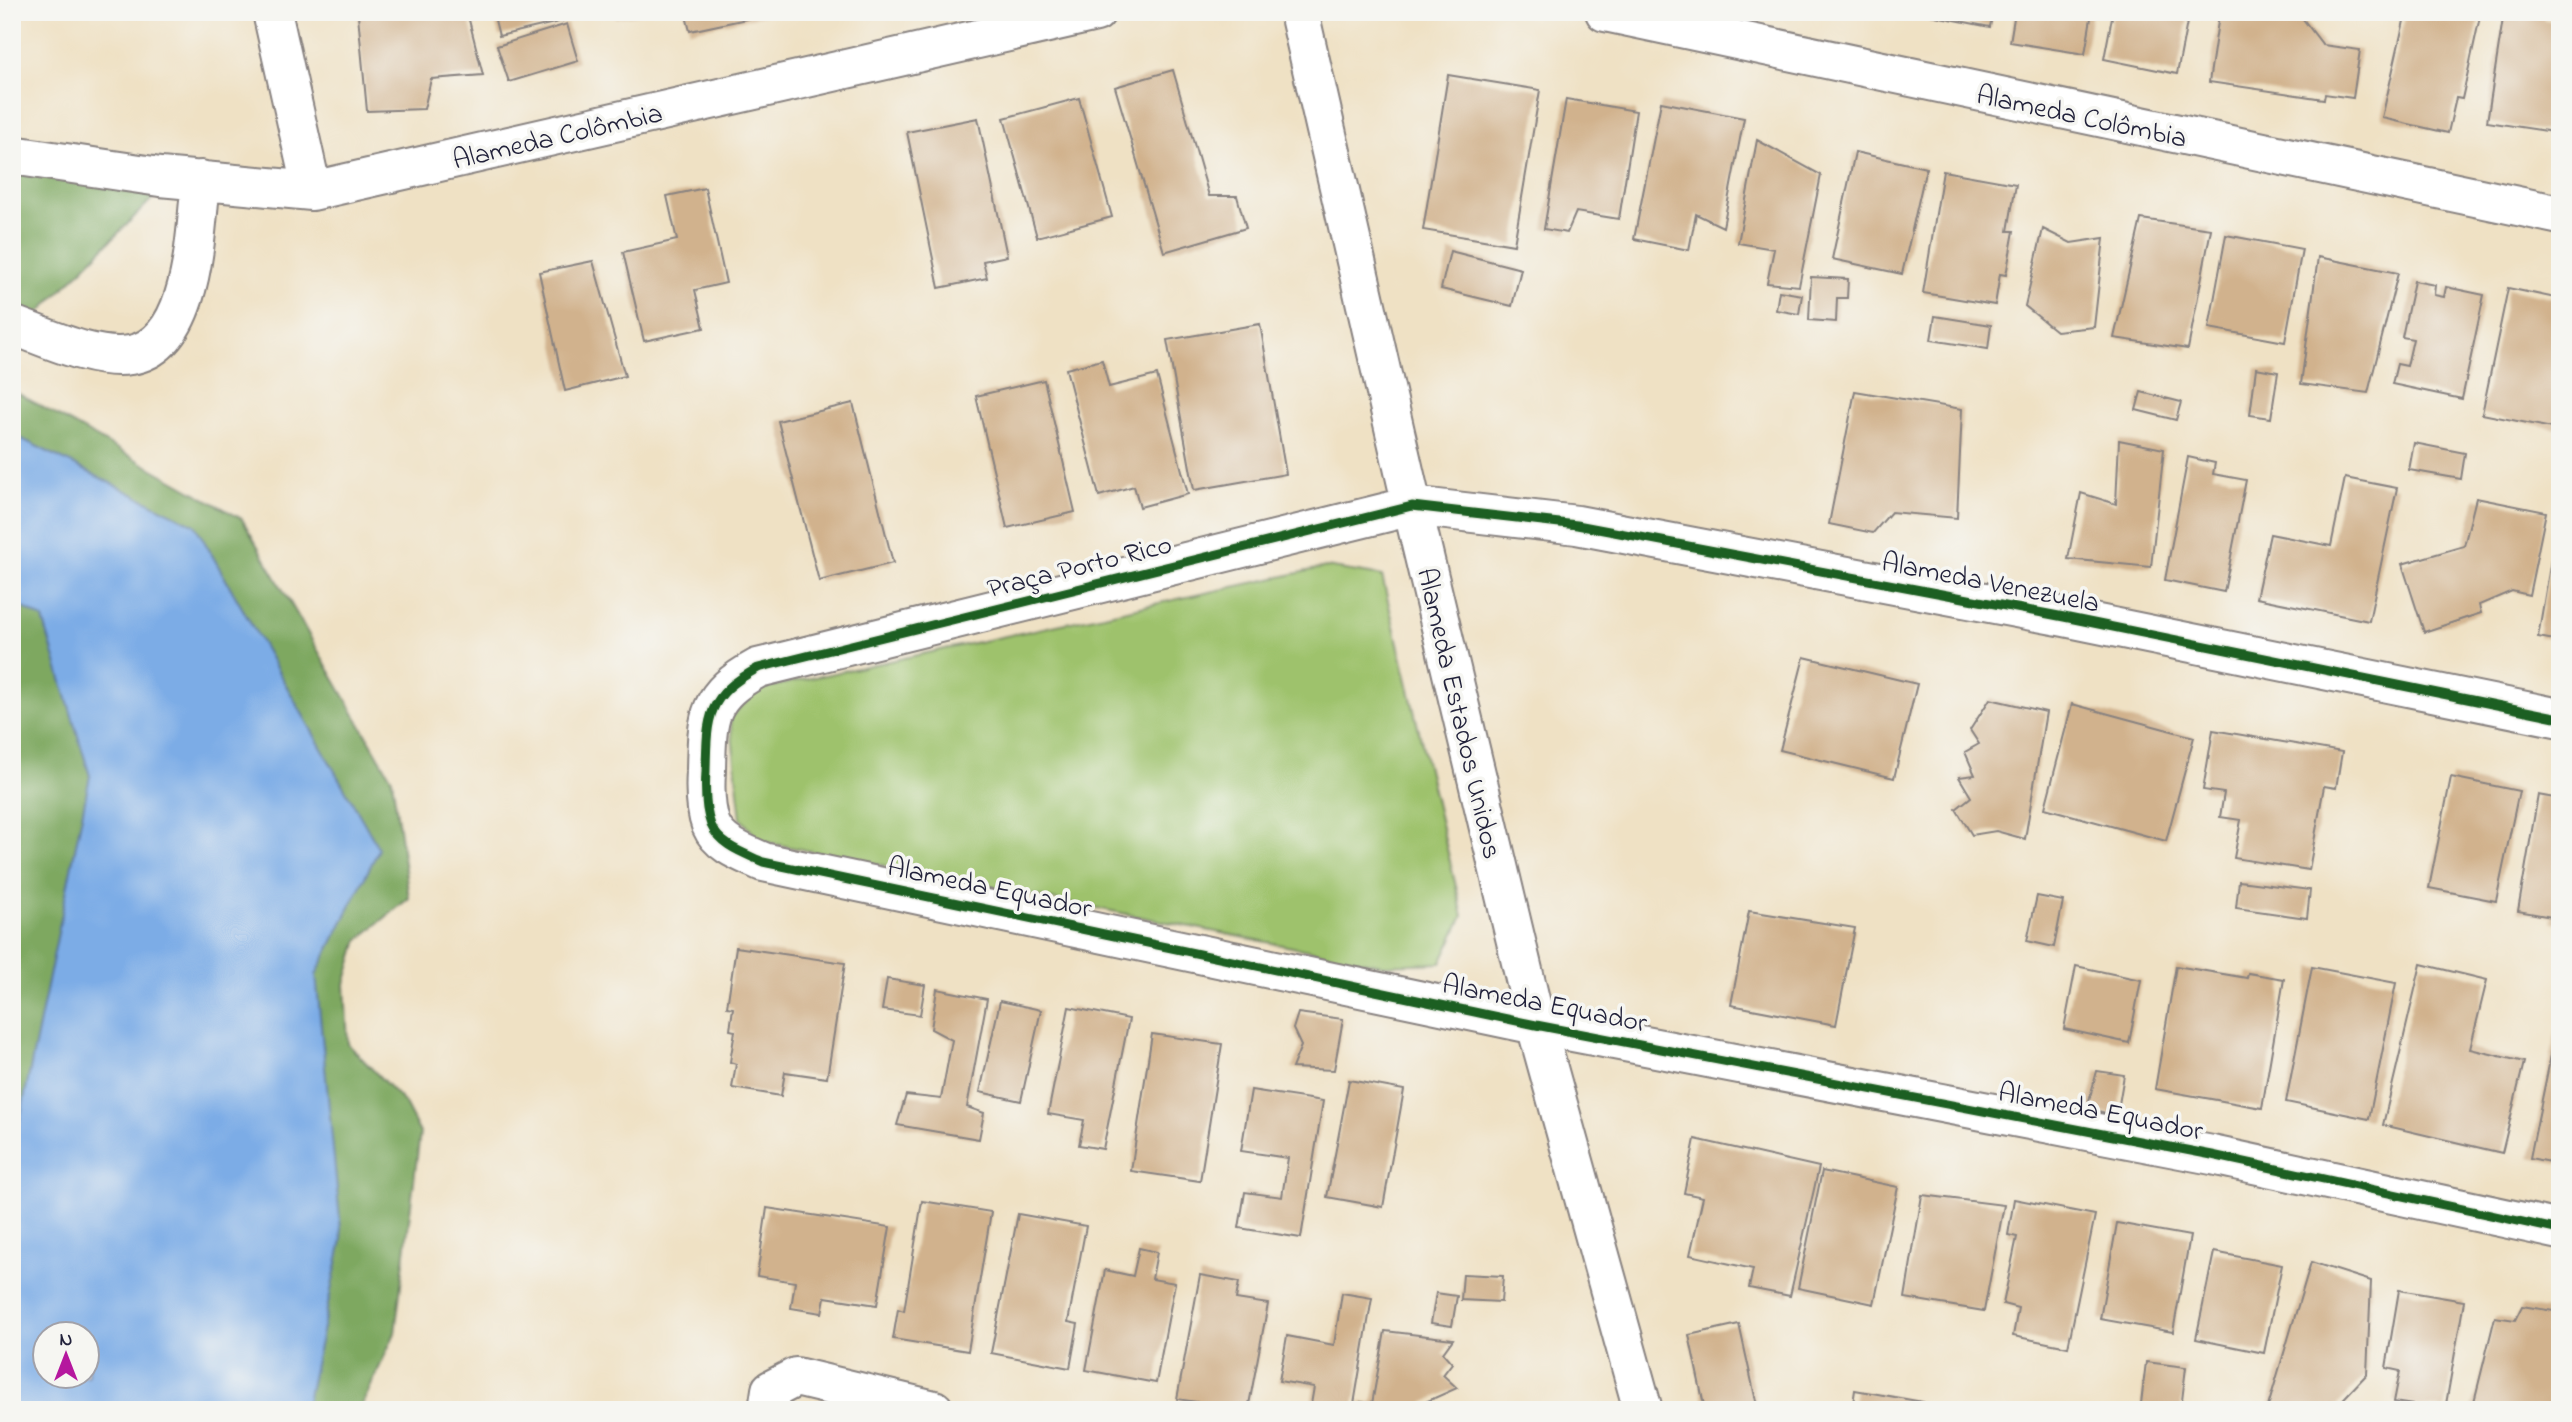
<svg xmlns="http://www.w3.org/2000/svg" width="2572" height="1422" font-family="'Indie Flower',sans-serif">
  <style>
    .green { fill: #9ec26c; stroke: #607254; stroke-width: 2 }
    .forest { fill: #7ea860; stroke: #50654e; stroke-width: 2; fill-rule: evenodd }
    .water { fill: #7bace6; stroke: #4e6790; stroke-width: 2; fill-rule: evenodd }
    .building { fill: #d1b28d }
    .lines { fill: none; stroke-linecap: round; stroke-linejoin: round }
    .minor-casing { stroke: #888280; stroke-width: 42 }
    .minor { stroke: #fff; stroke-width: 38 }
    .cycleway-casing { stroke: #f6f6f2; stroke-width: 13 }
    .cycleway { stroke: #1b5e20; stroke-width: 9 }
    .labels { text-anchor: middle; stroke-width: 7; stroke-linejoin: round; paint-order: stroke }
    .street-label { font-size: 28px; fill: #22223b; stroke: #f6f6f2 }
  </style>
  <rect width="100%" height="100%" fill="#f6f6f2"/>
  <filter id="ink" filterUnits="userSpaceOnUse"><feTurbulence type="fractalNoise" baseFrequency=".0143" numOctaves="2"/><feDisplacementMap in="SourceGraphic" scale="14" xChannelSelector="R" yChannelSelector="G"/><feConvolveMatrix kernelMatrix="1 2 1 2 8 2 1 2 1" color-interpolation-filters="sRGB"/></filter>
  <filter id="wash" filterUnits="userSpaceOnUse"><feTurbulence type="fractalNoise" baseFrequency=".00686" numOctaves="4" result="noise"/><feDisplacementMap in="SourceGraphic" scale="28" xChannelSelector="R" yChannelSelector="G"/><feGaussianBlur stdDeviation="1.57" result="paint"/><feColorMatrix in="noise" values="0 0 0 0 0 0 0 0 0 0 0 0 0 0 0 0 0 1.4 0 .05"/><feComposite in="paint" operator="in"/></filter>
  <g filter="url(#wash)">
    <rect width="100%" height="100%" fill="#efe1c4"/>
    <path class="green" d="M1326,567l56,9 81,340 -22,47 -59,2 -622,-124 -19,-22 -11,-102 30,-28z"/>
    <path class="forest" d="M12,169l150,20 -150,151z
      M12,390l230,129 150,260 17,119 -51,42 -13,44 3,60 56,58 16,31 -25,200 -35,77h-348zM46,1334h42v42h-42z"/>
    <path class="water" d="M12,434l183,91 184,324 -63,126 26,265 -35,161 -6,9h-289v-252l78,-382 -47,-157 -31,-18zM46,1334h42v42h-42z"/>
    <g id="blocks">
      <path class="building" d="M386,12h81l16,63 -52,4 -7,30 -57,2 -9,-96z
        M493,12h68l2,9 -64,15z
        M615,12h24v2l-23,4z
        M685,12h79l1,3 -75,16z
        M1915,12h78l-3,15z
        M2015,12h77l-7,42 -75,-12z
        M2113,12h76l-12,62 -73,-15z
        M2212,12h91l-3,3 23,30 37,5 -7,48 -28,-4 -1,5 -115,-17 10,-67z
        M2406,12h75l-19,87 -6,-1 -8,35 -66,-15z
        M2504,12h40l-1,8 17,2v74l-6,36 -67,-10z
        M567,24l11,37 -69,21 -12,-36z
        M1173,70l36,126h28l9,32 -82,24 -49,-165z
        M1448,75l92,15 -26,155 -91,-15z
        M1079,98l33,119 -75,20 -33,-119z
        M1566,99l70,12 -17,108 -43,-7 -9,21 -23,-4z
        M1661,102l83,16 -21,109 -27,-13 -7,36 -55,-11z
        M978,118l29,138 -24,5 4,17 -48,10 -32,-156z
        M1757,140l64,35 -22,111 -32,-3 7,-34 -36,-6z
        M1855,152l71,16 -24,106 -70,-15z
        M1943,171l73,13 -8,47h6l-8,44 -6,-1 -5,31 -72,-12z
        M705,188l21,95 -31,7 9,38 -60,13 -21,-89 54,-12 -10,-44z
        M2141,219l70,10 -23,120 -74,-11z
        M2043,229l28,14 33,-5 -10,89 -38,4 -31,-25z
        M2226,235l76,14 -17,93 -76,-14z
        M1450,251l71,18 -9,37 -71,-17z
        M2318,257l80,16 -30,120 -67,-9z
        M593,261l32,115 -60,15 -26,-119z
        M1811,277l37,2 -1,19h-10l-1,24 -27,-2z
        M2414,281l21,4 -1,10 10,2 2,-10 38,8 -22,104 -70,-15 5,-20 10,2 6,-27 -11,-2z
        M2508,288l52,11v115l-3,15 -75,-15z
        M1779,291l23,4 -3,19 -23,-4z
        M1935,316l56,9 -3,24 -57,-9z
        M1260,324l26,150 -92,16 -27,-150z
        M1102,360l7,27 48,-12 31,119 -48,13 -6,-21 -35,10 -33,-127z
        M2256,368l22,4 -7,46 -21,-3z
        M1044,380l31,132 -68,16 -31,-132z
        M1855,391l107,18 -5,109 -66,-6 -18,21 -44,-9z
        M2141,392l40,10 -5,18 -40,-10z
        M853,403l40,160 -74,18 -41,-160z
        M2119,440l45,9 -13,118 -83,-8 13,-66 35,11z
        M2414,443l51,10 -4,26 -52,-9z
        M2188,457l27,6 -2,11 33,6 -22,112 -59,-12z
        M2345,478l52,10 -28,133 -113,-23 14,-64 61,12z
        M2476,498l70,14 -17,83 -17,-4 -33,14 2,8 -57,19 -22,-68 62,-18z
        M2554,542l6,1v98l-22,-4z
        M1804,657l113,27 -23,94 -114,-28z
        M1990,699l56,13 -21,127 -29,-8 -24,4 -16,-26 15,-12 -12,-20 16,-2 -10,-23 14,-8 -9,-14z
        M2072,704l122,33 -28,104 -121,-33z
        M2213,730l129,22 -6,36 -12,-2 -15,84 -75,-12 7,-38 -21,-3 4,-24 -21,-3z
        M2451,777l68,14 -23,110 -67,-13z
        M2538,795l22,4v124l-9,-1 1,-5 -34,-6z
        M2239,881l71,9 -3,28 -71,-10z
        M2037,896l26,5 -9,46 -27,-6z
        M1749,911l106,17 -19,97 -105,-20z
        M736,947l109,16 -18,115 -42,-6 -4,24 -49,-8 4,-24 -6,-2 5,-31 -5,-1 3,-22 -6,-1z
        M2421,964l66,16 -17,69 54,13 -22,91 -119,-28z
        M2076,966l65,14 -12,63 -65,-14z
        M2176,966l71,12 1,-5 36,6 -22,129 -107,-19z
        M2312,967l84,16 -27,136 -83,-17z
        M887,979l38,6 -5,30 -38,-5z
        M937,989l50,10 -20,108 17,6 -5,26 -82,-14 9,-30 35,4 11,-59 -21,-11z
        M1000,1001l41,9 -20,91 -41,-9z
        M1069,1007l60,12 -26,130 -24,-4 5,-25 -36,-6z
        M1298,1013l45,6 -9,51 -42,-2 9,-22 -8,-17z
        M2559,1016h1v148l-30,-6z
        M1152,1034l70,10 -22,137 -69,-10z
        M2097,1071l27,4 -7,41 -30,-8z
        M1349,1080l55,10 -21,117 -56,-10z
        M1251,1090l72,11 -22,137 -62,-10 6,-36 37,5 6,-39 -47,-7z
        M1695,1139l124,28 -29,129 -41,-8 4,-19 -63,-14 13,-58 -19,-4z
        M1822,1171l76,16 -24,117 -76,-16z
        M1922,1195l82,10 -20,106 -79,-13z
        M2014,1199l81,16 -27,132 -55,-11 5,-28 -15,-4 14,-67 -9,-2z
        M922,1201l69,11 -23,139 -75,-12 5,-30 6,2z
        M767,1208l123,19 -13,78 -52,-8 -3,16 -31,-5 4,-26 -38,-6z
        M1018,1214l68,12 -18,96 10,2 -8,44 -79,-15z
        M2117,1223l73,13 -17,96 -73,-13z
        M1139,1248l18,4 -5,27 23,4 -19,100 -70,-13 19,-100 28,6z
        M2214,1252l68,13 -18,88 -68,-14z
        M2311,1262l60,19 -4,93 -34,36h-66z
        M1463,1274l40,2 -2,26 -40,-2z
        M1200,1275l39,7 -3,17 32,5 -20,106 -71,-11z
        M2399,1290l65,11 -19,109 -51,-8 6,-31 -14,-3z
        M1342,1293l30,5 -19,112h-43l4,-23 -35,-6 8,-45 47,9z
        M1436,1293l21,3 -5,30 -21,-3z
        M2522,1306l38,6v59l-11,39h-77l23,-93 20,3z
        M1739,1324l19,86h-53l-16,-75z
        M1385,1331l68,8 -10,14 9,10 -9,12 14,13 -36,16 -1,6h-61l2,-8 11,2z
        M2146,1362l40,5 -5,42 -40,-5z
        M1855,1390l68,12 -1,8h-70z"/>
    </g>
  </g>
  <g filter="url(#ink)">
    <use href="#blocks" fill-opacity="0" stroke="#888280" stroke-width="2"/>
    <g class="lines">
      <defs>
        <path id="minor" d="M272,12l40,179
          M1299,12l113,494 124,519 107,385
          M1605,12l955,203
          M12,155l148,22 152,14 784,-179
          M12,325c34,12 82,36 118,30 65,-10 65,-123 71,-175
          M2560,718l-496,-101 -487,-92 -165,-19 -654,162c-51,28 -51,48 -52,103 -1,16 -1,38 5,54 9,21 33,28 52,37l773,163 676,130 348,75
          M768,1410l3,-20 25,-13 138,33"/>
      </defs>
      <use href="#minor" class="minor-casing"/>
      <use href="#minor" class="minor"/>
      <defs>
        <path id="cycleway" d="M2560,718l-496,-101 -487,-92 -165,-19 -654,162c-51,28 -51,48 -52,103 -1,16 -1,38 5,54 9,21 33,28 52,37l773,163 676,130 348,75"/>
      </defs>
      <use href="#cycleway" class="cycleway-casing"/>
      <use href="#cycleway" class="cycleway"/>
    </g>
  </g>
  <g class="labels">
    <g class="street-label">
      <text transform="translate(2082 115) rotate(12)" y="10">Alameda Colômbia</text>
      <text transform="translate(557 135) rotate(-13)" y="10">Alameda Colômbia</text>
      <text transform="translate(1079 565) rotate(-14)" y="10">Praça Porto Rico</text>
      <text transform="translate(1991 581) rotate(11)" y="10">Alameda Venezuela</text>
      <text transform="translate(1461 713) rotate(77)" y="10">Alameda Estados Unidos</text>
      <text transform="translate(990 886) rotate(12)" y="10">Alameda Equador</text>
      <text transform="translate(1545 1002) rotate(11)" y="10">Alameda Equador</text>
      <text transform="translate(2101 1110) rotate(11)" y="10">Alameda Equador</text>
    </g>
  </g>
  <rect width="2572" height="1422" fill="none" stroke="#f6f6f2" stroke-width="42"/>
  <g transform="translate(66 1355)"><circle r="33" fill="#f6f6f2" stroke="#a1a1a9" stroke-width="2"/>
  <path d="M0-5L12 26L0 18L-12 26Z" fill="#b5179e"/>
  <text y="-10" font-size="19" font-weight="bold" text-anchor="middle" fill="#22223b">N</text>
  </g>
</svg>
